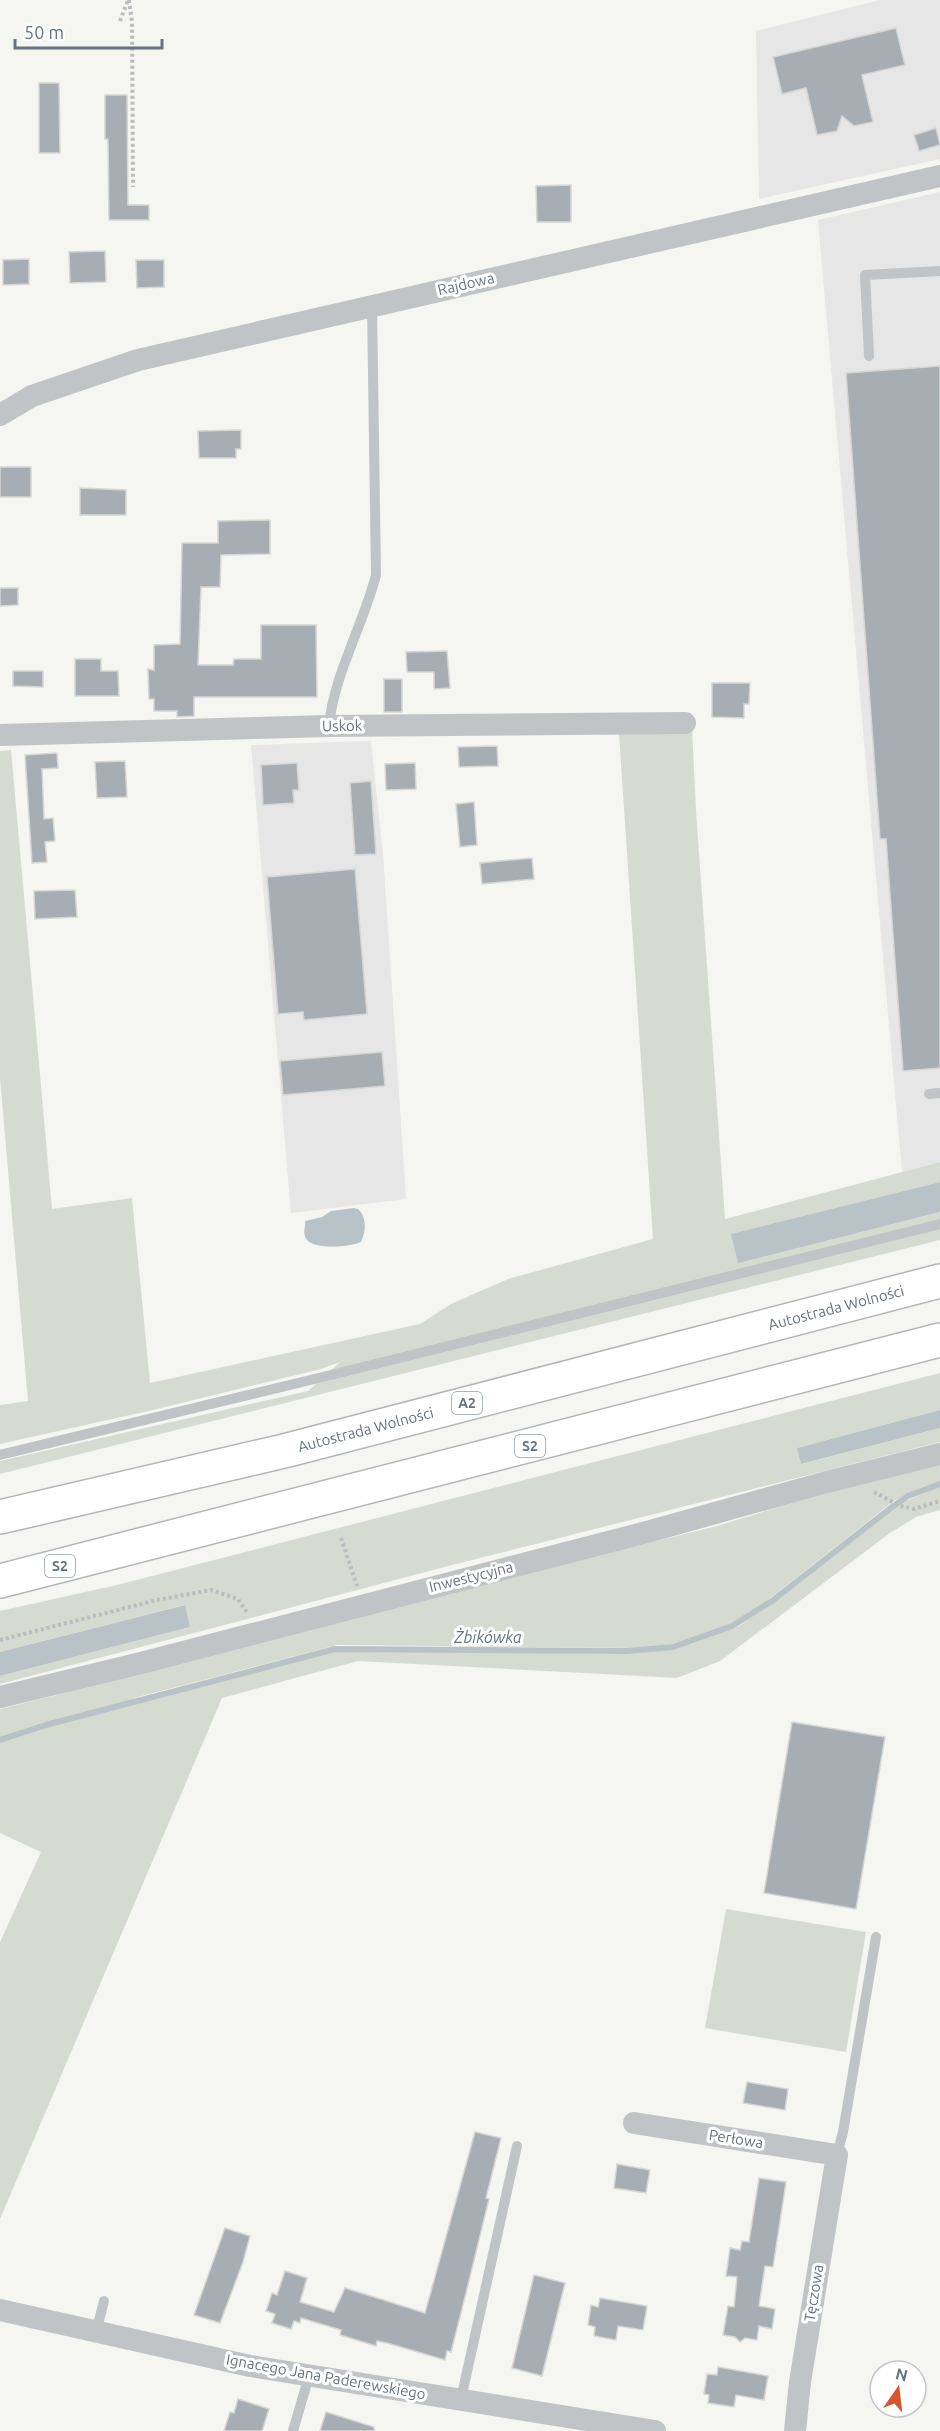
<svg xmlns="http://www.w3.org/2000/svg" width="940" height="2431" font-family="Ubuntu,sans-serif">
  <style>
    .built { fill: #e5e6e5 }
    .green { fill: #d6dbd2 }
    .water { fill: #b8c3c7 }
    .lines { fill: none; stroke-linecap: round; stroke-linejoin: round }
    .stream { stroke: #b8c3c7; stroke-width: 6 }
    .building { fill: #a7aeb3; stroke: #d6d6d4; stroke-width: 1.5 }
    .motorway-casing { stroke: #b3b6b9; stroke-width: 36 }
    .path { stroke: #babcbe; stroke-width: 4; stroke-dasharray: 3 3; stroke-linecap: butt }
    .service { stroke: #c0c4c7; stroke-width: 10 }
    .minor { stroke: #c0c4c7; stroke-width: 22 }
    .motorway { stroke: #fff; stroke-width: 33 }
    .labels { text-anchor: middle; stroke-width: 6; stroke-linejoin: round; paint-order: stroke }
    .shield { fill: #fff; stroke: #939ea6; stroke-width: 1.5 }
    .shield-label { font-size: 14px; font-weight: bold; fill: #657480 }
    .street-label { font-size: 15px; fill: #657480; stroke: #fff }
    .water-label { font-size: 16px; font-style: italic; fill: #61767e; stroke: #fff }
  </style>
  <rect width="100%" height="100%" fill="#f5f5f1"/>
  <path class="built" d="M880,0h60v159l-181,40 -3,-168z
    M940,192v970l-38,10 -84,-952z
    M371,741l12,113 23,345 -115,14 -40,-468z"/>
  <path class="green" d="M692,728l4,83 29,408 215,-57v20l-208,52 6,28 202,-50v28l-940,234v-13l308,-70 32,-29 -19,7 -168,41 -153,34v-39l28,-4 -28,-323v-327l11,-1 41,459 80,-11 18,185 270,-59 31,-20 57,-25 145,-40 -34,-505z
    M940,1373v37l-143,38 5,16 138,-36v14l-484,122 -456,120v-8l190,-49 -6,-22 -184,47v-41l117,-26z
    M940,1463v19l-45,18 -137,108 -29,17 -56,19 -35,4 -301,-3 -203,53 3,6 202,-54 277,4 61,-7 62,-21 40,-28 116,-92 45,-20v24l-24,7 -26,16 -170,128 -43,17 -319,-17 -136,37 -222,521v-277l41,-90 -41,-19v-124l57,-14 83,-26 577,-143 84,-26z
    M726,1909l140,23 -20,120 -141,-24z"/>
  <path class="water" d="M940,1182v30l-202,51 -7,-29z
    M354,1208l4,1c9,8 8,22 3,33 -10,5 -53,9 -56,-6 -2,-4 1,-10 0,-15l17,-4 9,-6z
    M940,1410v18l-139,36 -4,-16z
    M185,1605l5,22 -190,49v-24z"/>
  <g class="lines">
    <path class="stream" d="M0,1740l46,-15 289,-76 292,2 46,-4 59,-21 40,-25 120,-94 16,-11 32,-12"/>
  </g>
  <path class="building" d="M896,28l9,37 -43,10 11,47 -19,4 -12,-10 -5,15 -20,4 -11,-47 -24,6 -9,-37z
    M39,83h20l1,70h-21z
    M105,95h22l1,110h21v15h-40l-1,-81h-3z
    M936,128l4,17 -21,6 -5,-16z
    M571,185v37h-34l-1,-36z
    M105,251l1,31 -36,1 -1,-31z
    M29,259v25l-26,1v-25z
    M136,260h28v27l-27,1z
    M940,366v702l-37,3 -17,-232h-6l-34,-466z
    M241,430v19h-5v9h-37l-1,-27z
    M0,467h31v30h-31z
    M80,488l46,2v25h-46z
    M270,520v34l-49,1 -1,32h-19l-3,78h35l1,-6h27v-34h55l1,72h-123v19l-17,1v-6h-23v-12h-5l-1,-30 6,1v-25l26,-1 2,-101h36v-22z
    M0,588h18v17l-18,1z
    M447,651l3,37 -16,1v-17h-27l-1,-20z
    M75,659h26v12h17l1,25h-44z
    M13,671h30v16l-30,-1z
    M384,679h18v33h-18z
    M712,683h38l-1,21h-5v14l-32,-1z
    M497,746l1,20 -39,1 -1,-20z
    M57,753l1,15 -16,1 2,50 9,-1 2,23 -10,1 2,20 -15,1 -7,-108z
    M125,761l2,36 -30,1 -2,-36z
    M297,763l2,27h-6l1,13 -31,2 -2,-40z
    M415,763l1,26 -30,1 -1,-26z
    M371,781l5,73 -21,1 -5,-72z
    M474,802l3,43 -17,2 -4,-43z
    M532,858l2,21 -52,5 -2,-21z
    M355,869l12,145 -63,6 -1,-8 -25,2 -11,-137z
    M75,890l2,27 -42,2 -1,-28z
    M382,1052l3,34 -102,9 -3,-34z
    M792,1722l93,15 -29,172 -92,-16z
    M747,2082l41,7 -3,21 -42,-7z
    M475,2132l26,6 -15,60 3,1 -24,98 -14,55 -4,-1 -2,9 -58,-17 -10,-2 -1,5 -36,-11 1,-5 -40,-12 -1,5 -6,-2 -3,8 -19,-6 3,-9 -9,-3 6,-18 5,2 8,-24 22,7 -7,24 34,10 11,-24 80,25z
    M617,2164l33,6 -4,23 -32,-5z
    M759,2178l27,4 -13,85 -8,-1 -6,40 16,3 -3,20 -13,-3 -2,14 -12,-2 -5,4 -5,-5 -12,-2 5,-29 6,1 3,-30 -11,-1 4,-28 10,2 2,-9 7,1z
    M225,2228l25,8 -7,26 -23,61 -26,-8z
    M534,2275l31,8 -23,93 -30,-8z
    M600,2298l47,8 -4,24 -25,-4 -2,14 -22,-4 1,-9 -7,-2 3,-20 7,2z
    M718,2367l50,9 -4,24 -28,-5 -2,12 -26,-4 1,-8 -5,-1 3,-20 10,1z
    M238,2399l31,10 -7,22h-38l6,-19 4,1z
    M326,2412l48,15v4h-54z"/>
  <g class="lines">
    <defs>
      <g id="motorway">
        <path id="s1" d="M0,1517l284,-66 656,-170"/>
        <path d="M0,1581l940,-241"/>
      </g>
    </defs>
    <use href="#motorway" class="motorway-casing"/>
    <path class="path" d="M129,0l3,22 1,165
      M120,21l8,-21
      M874,1492l26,14 14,3 26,-8
      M341,1538l16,48
      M0,1640l157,-40 54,-10 27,9 10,15"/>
    <path class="service" d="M869,356l-4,-81 75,-4
      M329,726c5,-52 34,-100 47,-151l-4,-269
      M929,1094l11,-1
      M0,1455l335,-81 605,-150
      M837,2155l6,-23 33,-195
      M96,2332l8,-31
      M461,2399l56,-253
      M293,2431l16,-55"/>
    <path class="minor" d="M0,415l32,-19 106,-36 802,-184
      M0,735l329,-9 356,-3
      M0,1697l141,-34 506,-131 176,-49 117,-29
      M634,2123l203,32 -37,227 -5,49
      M0,2310l250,56 405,65"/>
    <use href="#motorway" class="motorway"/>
  </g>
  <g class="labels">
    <g class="shield">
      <rect x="452" y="1392" width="30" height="22" rx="4.5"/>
      <rect x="515" y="1435" width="30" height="22" rx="4.5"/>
      <rect x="45" y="1555" width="30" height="22" rx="4.5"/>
    </g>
    <g class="shield-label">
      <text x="467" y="1408">A2</text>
      <text x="530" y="1451">S2</text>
      <text x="60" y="1571">S2</text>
    </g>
    <g class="street-label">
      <text transform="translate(466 284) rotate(-13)" y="5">Rajdowa</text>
      <text transform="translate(342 726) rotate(-1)" y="5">Uskok</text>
      <text dy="5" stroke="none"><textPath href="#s1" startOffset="862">Autostrada Wolności</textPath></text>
      <text dy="5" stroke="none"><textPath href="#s1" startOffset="376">Autostrada Wolności</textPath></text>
      <text transform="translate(471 1577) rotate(-14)" y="5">Inwestycyjna</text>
      <text transform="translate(736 2139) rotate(9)" y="5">Perłowa</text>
      <text transform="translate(814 2293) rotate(-81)" y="5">Tęczowa</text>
      <text transform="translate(326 2377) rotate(10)" y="5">Ignacego Jana Paderewskiego</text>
    </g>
    <g class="water-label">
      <text x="488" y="1643">Żbikówka</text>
    </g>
  </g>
  <g transform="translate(898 2389) rotate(14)"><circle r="28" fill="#ffffff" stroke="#c1c7cc" stroke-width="1.5"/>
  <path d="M0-4.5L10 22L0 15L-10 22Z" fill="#d8562e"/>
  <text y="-9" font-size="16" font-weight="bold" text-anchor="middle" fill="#657480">N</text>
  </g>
  <path d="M15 39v9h147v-9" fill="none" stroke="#657480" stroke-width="3"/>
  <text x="24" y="39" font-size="18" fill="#657480" stroke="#ffffff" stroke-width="4.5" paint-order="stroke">50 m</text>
</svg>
